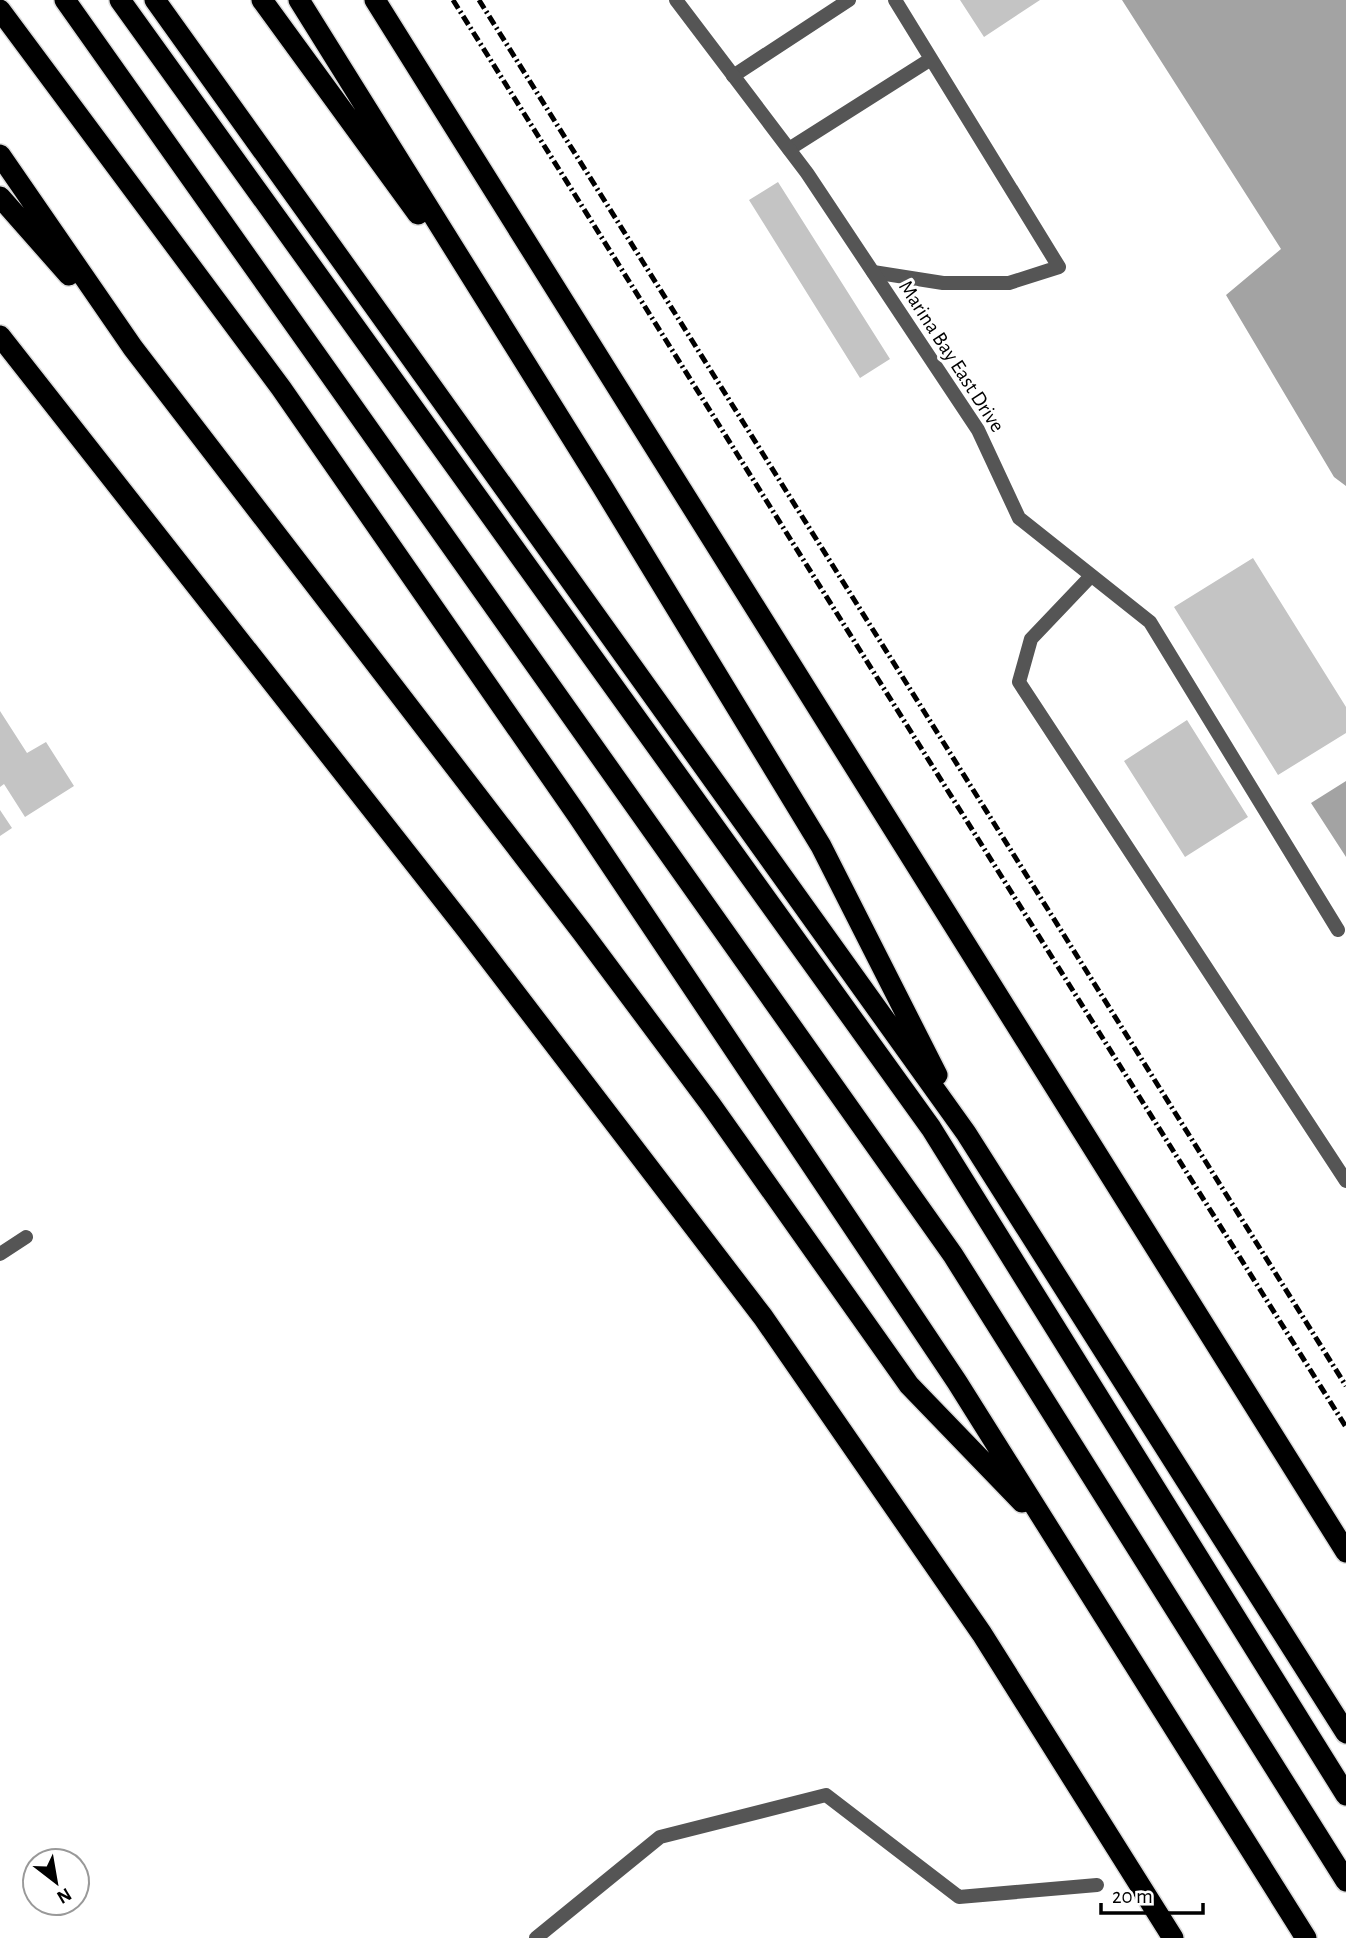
<svg xmlns="http://www.w3.org/2000/svg" width="1346" height="1938" font-family="'Alegreya Sans',sans-serif">
  <style>
    .water { fill: #a3a3a3 }
    .building { fill: #c4c4c4 }
    .lines { fill: none; stroke-linecap: round; stroke-linejoin: round }
    .motorway-casing { stroke: #dbdbdb; stroke-width: 24 }
    .service { stroke: #555; stroke-width: 14 }
    .minor { stroke: #555; stroke-width: 14 }
    .motorway { stroke: #000; stroke-width: 21 }
    .rail { stroke: #000; stroke-width: 5; stroke-dasharray: 10 3.5 2 3.5; stroke-linecap: butt }
    .labels { text-anchor: middle; stroke-width: 6; stroke-linejoin: round; paint-order: stroke }
    .street-label { font-size: 21px; fill: #000; stroke: #fff }
  </style>
  <rect width="100%" height="100%" fill="#fff"/>
  <path class="water" d="M1122,0h224v486l-12,-9 -108,-182 55,-46z
    M1346,781v76l-35,-54z"/>
  <path class="building" d="M960,0h80l-56,37z
    M778,182l112,177 -30,19 -111,-178z
    M1253,558l93,149v26l-68,42 -104,-168z
    M0,711l27,42 19,-11 28,44 -49,31 -21,-33 -4,3z
    M1187,720l61,97 -63,40 -61,-96z
    M0,810l12,18 -12,8z"/>
  <g class="lines">
    <defs>
      <path id="motorway" d="M65,0l888,1255 393,626
        M120,0l811,1128 415,667
        M155,0l811,1133 380,600
        M262,0l156,214
        M299,0l303,486 219,360 116,229
        M375,0l971,1552
        M0,10l281,378 297,428 379,566 349,556
        M0,155l133,193 449,584 129,173 198,280 113,117
        M0,197l69,78
        M0,336l467,594 296,387 219,317 191,304"/>
    </defs>
    <use href="#motorway" class="motorway-casing"/>
    <path class="service" d="M733,76l116,-76
      M789,149l142,-90
      M873,272l70,11h66l50,-16 -164,-267
      M1091,576l-60,63 -12,43 327,499
      M536,1938l124,-101 166,-42 133,102 138,-12"/>
    <path class="minor" d="M676,0l131,173 171,257 41,88 131,104 188,308
      M0,1254l26,-17"/>
    <use href="#motorway" class="motorway"/>
    <path class="rail" d="M453,0l893,1427
      M479,0l867,1386"/>
  </g>
  <g class="labels">
    <g class="street-label">
      <text transform="translate(952 356) rotate(57)" y="7">Marina Bay East Drive</text>
    </g>
  </g>
  <g transform="translate(56 1882) rotate(149)"><circle r="33" fill="#ffffff" stroke="#999999" stroke-width="2"/>
  <path d="M0-5L12 26L0 18L-12 26Z" fill="#000000"/>
  <text y="-10" font-size="19" font-weight="bold" text-anchor="middle" fill="#000000">N</text>
  </g>
  <path d="M1101 1903v10h102v-10" fill="none" stroke="#000000" stroke-width="3.5"/>
  <text x="1112" y="1903" font-size="21" fill="#000000" stroke="#ffffff" stroke-width="5" paint-order="stroke">20 m</text>
</svg>
